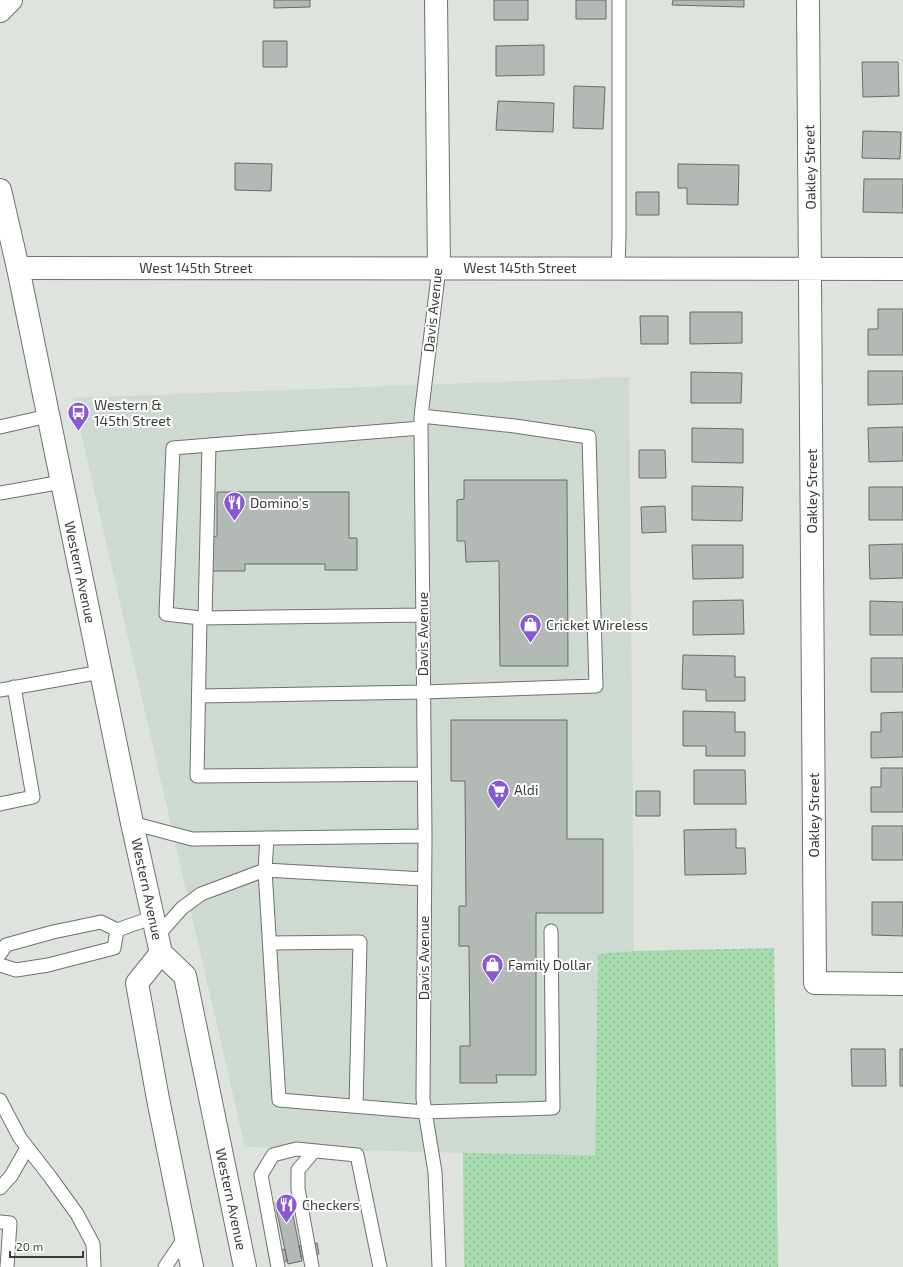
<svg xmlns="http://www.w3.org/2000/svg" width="903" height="1267" font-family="'Exo 2',sans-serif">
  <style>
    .built { fill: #ced9cf }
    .green { fill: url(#green-dots) }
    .building { fill: #b3b9b4; stroke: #686d69 }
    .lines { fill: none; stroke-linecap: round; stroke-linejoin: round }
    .lane-casing { stroke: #6d726e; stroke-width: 15 }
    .street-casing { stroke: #6d726e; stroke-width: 24 }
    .secondary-casing { stroke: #6d726e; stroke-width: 24 }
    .highway-casing { stroke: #6d726e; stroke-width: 24 }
    .lane { stroke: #fff; stroke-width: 13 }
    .street { stroke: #fff; stroke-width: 22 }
    .secondary { stroke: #fff; stroke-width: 22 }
    .highway { stroke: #fff; stroke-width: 22 }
    .labels { text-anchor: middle; stroke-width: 4; stroke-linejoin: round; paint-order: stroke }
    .street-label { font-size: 14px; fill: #3b3d3b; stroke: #fff }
    .poi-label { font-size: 14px; fill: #3b3d3b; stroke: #fff; text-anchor: start }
  </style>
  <defs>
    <pattern id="green-dots" width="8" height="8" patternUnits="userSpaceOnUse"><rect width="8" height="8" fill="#a5dbad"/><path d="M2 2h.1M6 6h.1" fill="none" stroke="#88b38e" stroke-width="1.8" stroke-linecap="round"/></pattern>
  </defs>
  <rect width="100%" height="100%" fill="#dee3de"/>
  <path class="built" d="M629,377l5,574 -36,3 -3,201 -132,-2 -218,-6 -172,-749z"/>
  <path class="green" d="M774,948l4,319h-314l-1,-114 132,2 3,-201 36,-3z"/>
  <path class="building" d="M274,0h36v7l-36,1z
    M494,0h34v20h-34z
    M576,0h30v19h-30z
    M673,0h71v7l-72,-2z
    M263,41h24v26h-24z
    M544,45v30l-48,1v-30z
    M862,62h36l1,34 -36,1z
    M574,86l31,1 -2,42 -30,-1z
    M498,101l56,2 -1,29 -57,-2z
    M863,131l38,1 -1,27 -38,-1z
    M235,163l37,1 -1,27 -36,-1z
    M678,164l61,1 -1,40 -51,-1v-16h-9z
    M864,179h39v34l-40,-1z
    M636,192h23v23h-23z
    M878,309h25v46h-35v-26h10z
    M690,312h52v31l-52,1z
    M640,316h28v28h-27z
    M868,371h35v33l-35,1z
    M691,372l51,1 -1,30h-50z
    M903,427v34l-34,1 -1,-34z
    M692,428l51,1v34l-51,-1z
    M639,450h26l1,28h-27z
    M464,480h103l1,186h-68l-1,-105 -33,1 -1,-21h-8v-41l7,-1z
    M692,486l51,1 -1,34 -50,-1z
    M869,487h34v33h-34z
    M217,492h132v46h8v32h-32v-6h-80v7h-33v-34l5,-1z
    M665,506l1,26 -24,1 -1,-26z
    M903,544v34l-33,1 -1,-34z
    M692,545h51v33l-50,1z
    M743,600l1,34 -51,1v-34z
    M870,601l33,1v33h-33z
    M683,655l52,1v21h10v24h-39v-11l-24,-1z
    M871,658h32v34h-32z
    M683,711l52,1v20h10v24h-39v-10h-23z
    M903,712v45l-32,1v-26h10v-19z
    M451,720h116v119h36v74h-67v162h-40l1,8h-37v-37h10l-1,-100h-10v-40h7l-1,-125h-14z
    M881,768h22v44h-32v-25h10z
    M694,770h51l1,34h-52z
    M636,791h24v25h-24z
    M872,826h31v34h-31z
    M736,829v19h9l1,26 -61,1 -1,-45z
    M872,902h31v34l-31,-1z
    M851,1049h34l1,37h-34z
    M900,1049h3v37h-3z
    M290,1200l12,61 -14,3 -13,-61z
    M317,1243l2,11 -18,3 -2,-11z
    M285,1249l2,12 -16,4 -3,-13z"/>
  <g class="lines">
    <defs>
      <path id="lane" d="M439,268l-18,148v12l4,408 -2,263 12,73 4,95
        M618,268l1,-32v-236
        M0,427l48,-11
        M421,428l-248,20 -7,166 34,4 -3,158 227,-2
        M0,493l62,-11
        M200,618l223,-3
        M205,618l4,-173
        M0,690l101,-18
        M199,696l224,-4 173,-6 -7,-249 -74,-11 -94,-10
        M0,804l33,-7 -19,-110
        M132,823l60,16 233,-3
        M267,838l-2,32 14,230 146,12 128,-4 -2,-177
        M158,935l24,-27 19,-14 64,-24 159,9
        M270,943l90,-1 -4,164
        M0,954l6,-9 47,-13 48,-10 16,8 37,-13
        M0,965l16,5 32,-5 66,-17 3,-18
        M0,1100l20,38 31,40 26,36 16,30 1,23
        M0,1188l11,-12 16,-28
        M0,1222l10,1 -3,44
        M165,1267l21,-31
        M278,1267l-17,-92 12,-20 23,-6 61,6 23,112
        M312,1267l-14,-78v-19l16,-19"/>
      <path id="street" d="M436,0l3,268
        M808,0l7,983 88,1
        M18,268l885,1"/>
      <path id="secondary" d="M0,190l18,78 114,555 29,130 24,23 60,291
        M161,953l-24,30 21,116 34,168"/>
      <path id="highway" d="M0,11l11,-11"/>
    </defs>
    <use href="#lane" class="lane-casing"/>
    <use href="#street" class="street-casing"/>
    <use href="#secondary" class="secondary-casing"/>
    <use href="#highway" class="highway-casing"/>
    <use href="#lane" class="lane"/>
    <use href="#street" class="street"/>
    <use href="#secondary" class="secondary"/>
    <use href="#highway" class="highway"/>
  </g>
  <defs>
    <symbol id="bus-pin" viewBox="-11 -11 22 30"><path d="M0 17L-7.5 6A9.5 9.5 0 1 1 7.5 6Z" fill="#8959d2" stroke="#fff"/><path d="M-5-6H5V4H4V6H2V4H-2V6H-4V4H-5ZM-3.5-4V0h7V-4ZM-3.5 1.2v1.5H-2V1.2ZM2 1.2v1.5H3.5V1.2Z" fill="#fff"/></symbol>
    <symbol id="restaurant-pin" viewBox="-11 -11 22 30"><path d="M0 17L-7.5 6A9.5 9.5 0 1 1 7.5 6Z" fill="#8959d2" stroke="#fff"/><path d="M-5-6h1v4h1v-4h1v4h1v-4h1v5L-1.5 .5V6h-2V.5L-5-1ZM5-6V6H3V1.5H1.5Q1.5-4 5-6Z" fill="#fff"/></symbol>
    <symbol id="shop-pin" viewBox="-11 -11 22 30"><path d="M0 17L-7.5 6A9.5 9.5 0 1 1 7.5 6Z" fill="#8959d2" stroke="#fff"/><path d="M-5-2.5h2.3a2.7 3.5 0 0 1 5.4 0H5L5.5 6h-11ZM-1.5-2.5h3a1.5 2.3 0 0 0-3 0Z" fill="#fff"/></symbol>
    <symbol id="supermarket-pin" viewBox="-11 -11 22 30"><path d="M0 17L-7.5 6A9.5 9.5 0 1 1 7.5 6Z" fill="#8959d2" stroke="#fff"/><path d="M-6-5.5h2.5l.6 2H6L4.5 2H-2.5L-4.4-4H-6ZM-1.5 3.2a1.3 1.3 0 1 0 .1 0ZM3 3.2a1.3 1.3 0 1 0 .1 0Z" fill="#fff"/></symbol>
  </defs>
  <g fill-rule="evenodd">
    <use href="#bus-pin" x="66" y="400" width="25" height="34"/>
    <use href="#restaurant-pin" x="222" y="490" width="25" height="34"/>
    <use href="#shop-pin" x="518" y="612" width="25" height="34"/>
    <use href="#supermarket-pin" x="486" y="778" width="25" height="34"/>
    <use href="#shop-pin" x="480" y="952" width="25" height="34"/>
    <use href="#restaurant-pin" x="274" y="1192" width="25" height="34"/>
  </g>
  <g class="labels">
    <g class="street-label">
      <text transform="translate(810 167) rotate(-91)" y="5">Oakley Street</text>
      <text x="196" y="273">West 145th Street</text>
      <text x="520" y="273">West 145th Street</text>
      <text transform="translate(433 310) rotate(-84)" y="5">Davis Avenue</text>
      <text transform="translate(812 491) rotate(-90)" y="5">Oakley Street</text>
      <text transform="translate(80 572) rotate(78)" y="5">Western Avenue</text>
      <text transform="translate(423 634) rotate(-90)" y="5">Davis Avenue</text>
      <text transform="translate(814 815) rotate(-90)" y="5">Oakley Street</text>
      <text transform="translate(147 889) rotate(78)" y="5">Western Avenue</text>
      <text transform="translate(424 958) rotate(-90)" y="5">Davis Avenue</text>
      <text transform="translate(231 1199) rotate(78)" y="5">Western Avenue</text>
    </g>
    <g class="poi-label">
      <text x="94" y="410">Western &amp;<tspan x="94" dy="16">145th Street</tspan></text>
      <text x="250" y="508">Domino's</text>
      <text x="546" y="630">Cricket Wireless</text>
      <text x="514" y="795">Aldi</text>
      <text x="508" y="970">Family Dollar</text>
      <text x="302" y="1210">Checkers</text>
    </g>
  </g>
  <path d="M10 1251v6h73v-6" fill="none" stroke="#3b3d3b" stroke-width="2"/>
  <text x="16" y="1251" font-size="12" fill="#3b3d3b" stroke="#ffffff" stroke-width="3" paint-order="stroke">20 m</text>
</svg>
